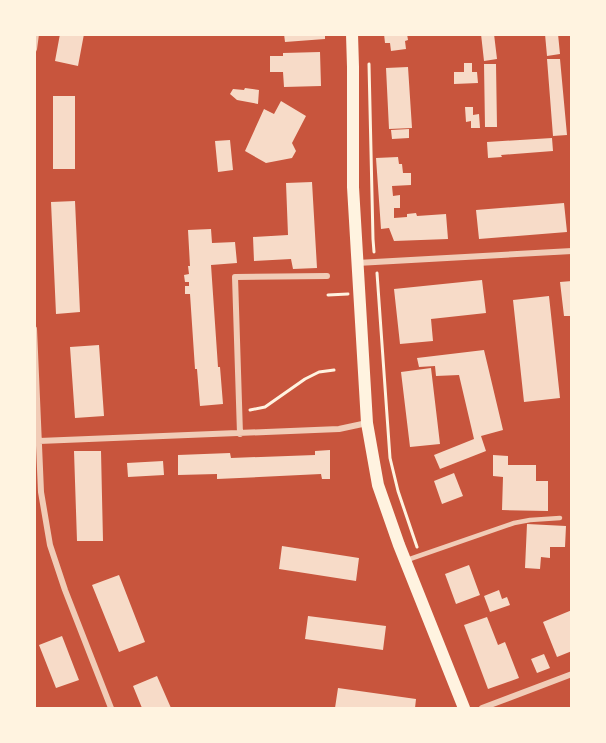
<svg xmlns="http://www.w3.org/2000/svg" width="606" height="743" font-family="'Noto Sans',sans-serif">
  <style>
    .building { fill: #f7dbc8 }
    .lines { fill: none; stroke-linecap: round; stroke-linejoin: round }
    .path { stroke: #fff3e0; stroke-width: 3 }
    .service { stroke: #f1ccb7; stroke-width: 4.5 }
    .minor { stroke: #f1ccb7; stroke-width: 6 }
    .secondary { stroke: #fff3e0; stroke-width: 12 }
  </style>
  <rect width="100%" height="100%" fill="#c8553d"/>
  <path class="building" d="M60,34h24l-6,32 -23,-5z
    M284,34h41v5l-40,3z
    M384,34h23l1,6 -3,1 1,8 -15,2 -1,-8h-5z
    M481,34h13l3,25 -13,2z
    M545,34h13l2,20 -13,2z
    M320,52l1,34 -37,1 -1,-15h-13v-16h13v-3z
    M547,59h13l7,76 -14,1z
    M464,63h8v9h5l1,11 -24,1v-12h10z
    M484,64h12l1,63h-12z
    M408,67l4,61 -23,1 -3,-61z
    M245,88l14,2 -1,14 -21,-4 -7,-6 3,-5 11,1z
    M53,96h22v73h-22z
    M281,101l25,15 -14,27 4,8 -4,7 -26,5 -21,-12 19,-42 10,5z
    M465,107h8v8l6,-1 1,14h-9v-7l-5,1z
    M409,129v9l-17,1 -1,-9z
    M552,138l1,13 -52,4 1,2 -14,1 -1,-16z
    M230,140l3,30 -15,2 -3,-31z
    M398,157l1,7h3l1,9h8v12l-19,1 1,10 7,-1v13h-6v10l13,-1v-3l9,-1 1,3 29,-2 2,25 -54,2 -5,-13 -8,1 -5,-71z
    M312,182l5,86 -24,1 -2,-10 -37,2 -1,-24 35,-2 -2,-52z
    M75,201l5,111 -24,2 -5,-112z
    M564,203l3,29 -88,7 -3,-29z
    M211,229l1,14 23,-1 2,21 -26,2 7,102h2l3,37 -23,2 -3,-37h-2l-5,-75h-5v-8h4v-4h-4l-1,-7 5,-1 -1,-8h2l-2,-36z
    M482,280l4,33 -55,6 2,22 -33,3 -6,-55z
    M572,281v35h-8l-4,-34z
    M549,296l11,102 -36,4 -11,-102z
    M99,345l5,71 -29,2 -5,-71z
    M484,350l19,80 -22,6 5,15 -46,18 -6,-14 40,-16 -15,-64 -23,1 -1,-10 -16,1 -2,-9z
    M431,368l9,76 -30,3 -9,-75z
    M330,450v29h-8l-1,-5 -104,5v-5l-39,1v-20l52,-2 1,5 84,-3v-4z
    M74,451h27l2,90h-26z
    M493,455l15,1v9h28v16h12v30l-46,-1 1,-33 -10,-1z
    M163,461l1,14 -36,2 -1,-14z
    M454,473l9,23 -21,8 -8,-23z
    M527,524l39,2 -1,21h-15v11l-9,-1 -1,12 -15,-1z
    M282,546l77,12 -3,23 -77,-12z
    M469,565l11,30 -24,9 -11,-30z
    M119,575l26,67 -26,10 -27,-67z
    M499,590l3,9 5,-2 3,8 -20,7 -6,-16z
    M572,610v41l-15,6 -14,-35z
    M308,616l78,10 -3,24 -78,-11z
    M487,617l11,28 7,-3 14,36 -31,11 -24,-64z
    M62,636l17,44 -23,8 -17,-43z
    M544,654l6,14 -13,5 -6,-14z
    M157,676l14,32h-29l-9,-22z
    M338,688l78,11 -1,9h-80z"/>
  <g class="lines">
    <path class="path" d="M369,64l4,175 1,13
      M377,273l13,185 8,33 19,56
      M328,295l20,-1
      M250,410l15,-3 40,-28 14,-7 15,-2"/>
    <path class="service" d="M407,560l107,-37 16,-3 30,-2"/>
    <path class="minor" d="M34,49l2,-15
      M357,263l215,-12
      M34,329l7,163 9,53 15,45 46,118
      M240,434l-5,-157 92,-1
      M34,439l5,2 300,-12 28,-6
      M482,708l90,-34"/>
    <path class="secondary" d="M352,34l1,33v120l14,236 11,62 21,60 65,163"/>
  </g>
  <rect width="606" height="743" fill="none" stroke="#fff3e0" stroke-width="72"/>
</svg>
